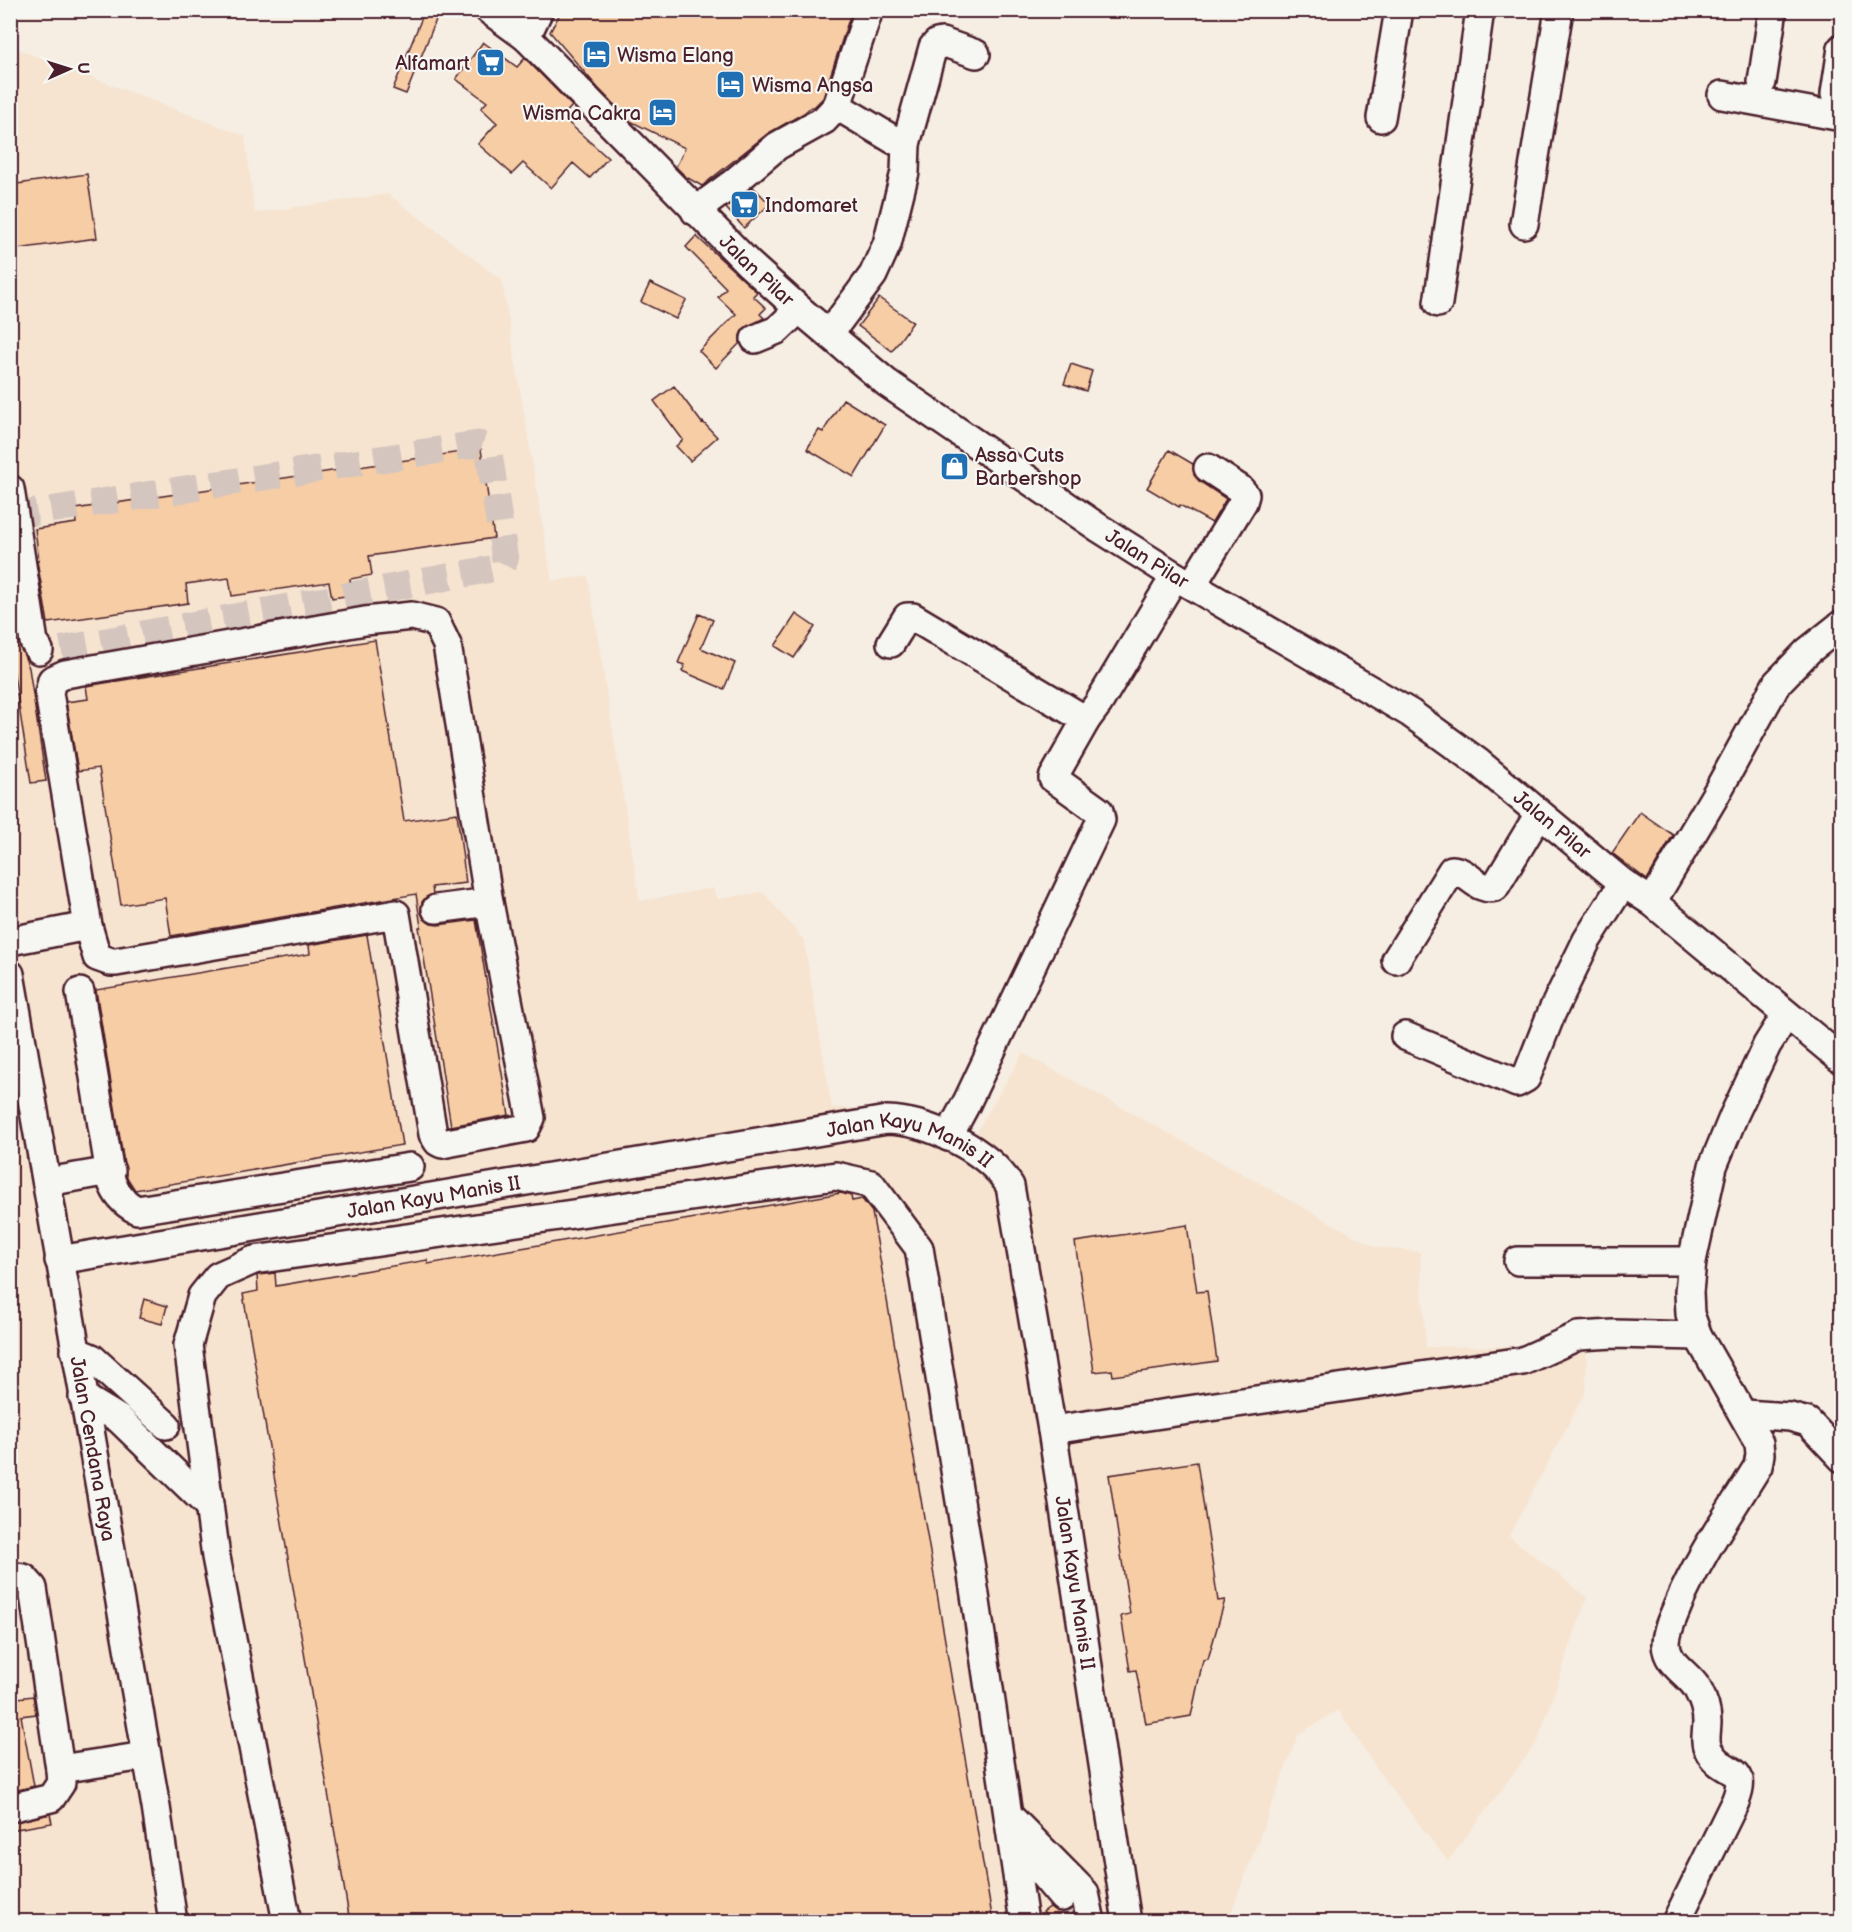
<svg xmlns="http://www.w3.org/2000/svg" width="1852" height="1932" font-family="'Balsamiq Sans',sans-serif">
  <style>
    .built { fill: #f6e4d0 }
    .building { fill: #f6cda5; stroke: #4a1f2b; stroke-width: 1.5 }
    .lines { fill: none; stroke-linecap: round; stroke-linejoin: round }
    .minor-tunnel { stroke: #d4c5be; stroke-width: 27; stroke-dasharray: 27 14; stroke-linecap: butt }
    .minor-casing { stroke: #4a1f2b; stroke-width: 32 }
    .minor { stroke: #f6f6f2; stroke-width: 27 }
    .labels { text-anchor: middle; stroke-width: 4.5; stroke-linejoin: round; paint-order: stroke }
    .poi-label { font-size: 20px; fill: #4a1f2b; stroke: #f6f6f2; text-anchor: start }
    .street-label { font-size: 20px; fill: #4a1f2b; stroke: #f6f6f2 }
  </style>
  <rect width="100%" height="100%" fill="#f6eee3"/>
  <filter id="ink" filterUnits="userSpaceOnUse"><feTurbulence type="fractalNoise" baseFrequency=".0167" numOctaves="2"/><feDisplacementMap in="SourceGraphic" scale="12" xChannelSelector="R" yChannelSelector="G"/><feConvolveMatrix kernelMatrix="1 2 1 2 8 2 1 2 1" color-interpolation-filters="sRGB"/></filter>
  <g filter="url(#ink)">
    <path class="built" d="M10,46l235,90 10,77 133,-19 114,86 50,301 36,-5 52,325 73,-13 5,11 45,-7 41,48 28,168 79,1 62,29 50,-85 352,194 45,5 6,95 161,-1 -1,45 -77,145 78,61 -49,144 -90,120 -63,-80 -47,-71 -40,25 -70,186h-1217z"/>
    <path class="building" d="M425,10h15l-34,84 -13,-5z
      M562,10h290l-29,88 -9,9h-3l-7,6 -37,21 -65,52 -16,-9 -10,-10 9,-19 -55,-27 -32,-33 -48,-56z
      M483,42l34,25 8,-9 47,48 -10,11 46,41 -18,20 -17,-15 -22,25 -28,-25 -11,11 -34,-30 19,-21 -16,-15 6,-6 -31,-23z
      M87,174l10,64 -87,12v-65z
      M753,187l17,17 -26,24 -18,-20z
      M696,236l61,56 -4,4 13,12 -6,6 4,4 -21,11 -3,7v7l-24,25 -17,-17 37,-37 -18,-17 8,-9 -40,-41z
      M650,283l36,17 -10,19 -35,-17z
      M879,298l34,24 -21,29 -34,-25z
      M1071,364l21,7 -6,20 -22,-7z
      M674,386l28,37 1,-1 14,15 -27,24 -14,-15 7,-6 -29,-39z
      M843,399l42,26 -31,52 -47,-28 12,-19 4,2z
      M481,449l13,89 -125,18 3,19 -22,4 2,16 -20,3 -3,-16 -97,14 -3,-18 -43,6 2,19 -140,20 -11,-62h2l-4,-32 41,-6 -1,-14z
      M1169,450l24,14 1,11 5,6 27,18 -14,24 -32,-18 -1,2 -32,-19z
      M699,614l14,6 -12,28 34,15 -11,26 -42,-18 3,-6 -7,-2z
      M796,614l19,13 -21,31 -19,-12z
      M18,640l11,28 17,113 -15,2 -21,-134v-8z
      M375,640l29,181 53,-8 9,70 -34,4 1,7 -7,3 -4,5 -1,10 3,7 7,5 7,1 38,-5 33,195 -58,11 -32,-199h2l-5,-33 -245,42 -6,-38 -44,7 -22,-137 -21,3 -12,-69 22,-3 -2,-13z
      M1640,812l33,23 -26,45 -35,-27z
      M367,935l35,210 -267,45 -9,-14 -30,-186 214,-36 -1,-9z
      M841,1193l10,3 1,5 10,-2 10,13 121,710h-643l-107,-628 15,-3 -1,-15 1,-1 17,-2 1,13 151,-26 1,4z
      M1187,1225l10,67 10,-1 10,70 -104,15 -1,-6 -18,2 -19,-130z
      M144,1299l23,7 -5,18 -23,-6z
      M1197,1462l21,139 7,-1 -17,59 -5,1 -12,56 -45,8 -10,-54 -6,1 -9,-55 9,-2 -21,-139z
      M33,1696l3,18 -15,2 13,70 -24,6v-93z
      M50,1814l2,9 -42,7v-7z
      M1050,1907l7,5h8l7,-3 1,3 -12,10h-10l-8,-10z"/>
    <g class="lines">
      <path class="minor-tunnel" d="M10,516l468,-72 6,2 5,7 16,107 -4,7 -453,85 -9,-2
        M1062,1897l11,14"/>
      <defs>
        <g id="minor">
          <path id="s1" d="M489,10l37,27 223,227 50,45 88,74 212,145 76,48 235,137 69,50 144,120 29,19 190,158"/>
          <path d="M526,37l13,-27"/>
          <path d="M1762,82l11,-72"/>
          <path d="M1835,94l7,-46"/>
          <path d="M1722,95l120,22"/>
          <path d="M837,106l30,-90"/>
          <path d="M1381,118l18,-108"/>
          <path d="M695,211l37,-27 45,-38 47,-26 13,-14 57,34 12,4"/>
          <path d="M1524,224l35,-214"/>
          <path d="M1438,303l42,-293"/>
          <path d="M829,334l44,-59 14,-31 18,-72 1,-28 27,-97 4,-4 5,-1 34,12"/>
          <path d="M755,339l22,-9 22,-21"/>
          <path d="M10,489l24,153 5,8"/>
          <path d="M1192,585l51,-83 2,-7 -5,-6 -32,-21"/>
          <path d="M891,643l16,-26h6l173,103 12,-16 77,-128"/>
          <path d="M1652,902l64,-108 61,-111 31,-32 34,-27"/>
          <path d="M88,926l-39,-233 3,-13 13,-6 300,-53 47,-5 24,6 11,23 42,257 -53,7"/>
          <path d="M10,941l78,-15 9,31 14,5h5l280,-48 37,220 5,8 4,2 84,-16 5,-10 -42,-216"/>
          <path d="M1396,960l56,-90c17,1 25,22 43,17l44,-73"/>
          <path id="s2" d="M10,974l146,833 17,115"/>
          <path d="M80,992l31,188c5,14 12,23 26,30l273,-43"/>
          <path d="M1405,1036l112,47 9,-5 26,-66 35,-72 36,-57"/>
          <path d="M948,1137l19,-35 134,-282 -2,-9 -46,-33 33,-58"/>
          <path d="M47,1182l64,-11"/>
          <path id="s3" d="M59,1260l828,-140c42,1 101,30 123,66l42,244 75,492"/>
          <path d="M1518,1261h174"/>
          <path d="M75,1351l17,7 74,67"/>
          <path d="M83,1397l36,22 90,87"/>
          <path d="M1744,1414l46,3 18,5 34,36"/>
          <path d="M1052,1430l471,-69 55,-25 36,-2 84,2"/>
          <path d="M10,1576l14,2 9,10 27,181"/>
          <path d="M10,1808l41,-10 10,-15 -1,-14 85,-13"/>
          <path d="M1009,1816l76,77 6,29"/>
          <path d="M1029,1861l5,3 28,33"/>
          <path d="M287,1922l-71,-365 -28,-212 14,-49 16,-20 36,-16 582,-84 35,8 48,64 53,327 52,347"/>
          <path d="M1676,1922l59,-120c16,-39 -14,-25 -27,-53 -4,-8 -1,-18 -1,-27 0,-13 -4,-23 -10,-34 -10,-16 -30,-23 -31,-44 0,-14 7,-26 12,-39 21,-49 52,-93 80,-139l2,-12 -1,-11 -61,-107 -8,-22 -1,-22 3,-31 21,-95 21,-51 33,-70 19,-30"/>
        </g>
      </defs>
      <use href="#minor" class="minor-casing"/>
      <use href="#minor" class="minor"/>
    </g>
  </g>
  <defs>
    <symbol id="hotel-square" viewBox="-11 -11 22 22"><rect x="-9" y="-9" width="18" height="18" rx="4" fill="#1f6fb2" stroke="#f6f6f2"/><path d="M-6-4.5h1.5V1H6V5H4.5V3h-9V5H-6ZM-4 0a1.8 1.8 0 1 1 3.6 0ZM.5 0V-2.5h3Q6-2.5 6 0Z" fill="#fff"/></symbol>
    <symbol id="supermarket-square" viewBox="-11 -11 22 22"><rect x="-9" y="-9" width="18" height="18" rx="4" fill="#1f6fb2" stroke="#f6f6f2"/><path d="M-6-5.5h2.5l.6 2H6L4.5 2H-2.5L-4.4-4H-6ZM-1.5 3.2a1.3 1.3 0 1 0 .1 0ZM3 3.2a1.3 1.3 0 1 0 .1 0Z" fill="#fff"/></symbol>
    <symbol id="shop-square" viewBox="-11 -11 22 22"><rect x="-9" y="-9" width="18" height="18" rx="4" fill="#1f6fb2" stroke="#f6f6f2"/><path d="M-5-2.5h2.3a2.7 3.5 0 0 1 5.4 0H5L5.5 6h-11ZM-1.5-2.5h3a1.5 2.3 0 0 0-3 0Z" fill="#fff"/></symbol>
  </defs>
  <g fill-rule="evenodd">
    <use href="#hotel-square" x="580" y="38" width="33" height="33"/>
    <use href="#supermarket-square" x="474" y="46" width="33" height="33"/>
    <use href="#hotel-square" x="714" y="68" width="33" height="33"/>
    <use href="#hotel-square" x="646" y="96" width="33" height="33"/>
    <use href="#supermarket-square" x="728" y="188" width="33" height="33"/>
    <use href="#shop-square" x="938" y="450" width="33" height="33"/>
  </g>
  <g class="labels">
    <g class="poi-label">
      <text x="617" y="62">Wisma Elang</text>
      <text x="470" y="70" text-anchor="end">Alfamart</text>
      <text x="752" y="92">Wisma Angsa</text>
      <text x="641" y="120" text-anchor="end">Wisma Cakra</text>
      <text x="765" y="212">Indomaret</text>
      <text x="975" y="462">Assa Cuts<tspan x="975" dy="23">Barbershop</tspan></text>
    </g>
    <g class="street-label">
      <text dy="7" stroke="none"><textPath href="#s1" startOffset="374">Jalan Pilar</textPath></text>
      <text dy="7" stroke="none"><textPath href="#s1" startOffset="860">Jalan Pilar</textPath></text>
      <text dy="7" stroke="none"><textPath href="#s1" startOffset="1346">Jalan Pilar</textPath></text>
      <text dy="7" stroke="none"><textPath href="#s3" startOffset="866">Jalan Kayu Manis II</textPath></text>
      <text dy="7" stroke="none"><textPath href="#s3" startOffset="380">Jalan Kayu Manis II</textPath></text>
      <text dy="7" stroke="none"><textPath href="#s2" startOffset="482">Jalan Cendana Raya</textPath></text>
      <text dy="7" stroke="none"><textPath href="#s3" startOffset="1386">Jalan Kayu Manis II</textPath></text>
    </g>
  </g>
  <rect width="1852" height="1932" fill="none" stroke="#f6f6f2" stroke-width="36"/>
  <rect x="18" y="18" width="1816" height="1896" fill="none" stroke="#4a1f2b" stroke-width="2" filter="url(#ink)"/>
  <g transform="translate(69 69) rotate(87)" stroke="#f6f6f2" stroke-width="4.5" paint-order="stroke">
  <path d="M0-4.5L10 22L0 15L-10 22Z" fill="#4a1f2b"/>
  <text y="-9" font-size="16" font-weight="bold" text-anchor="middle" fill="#4a1f2b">U</text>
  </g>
</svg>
